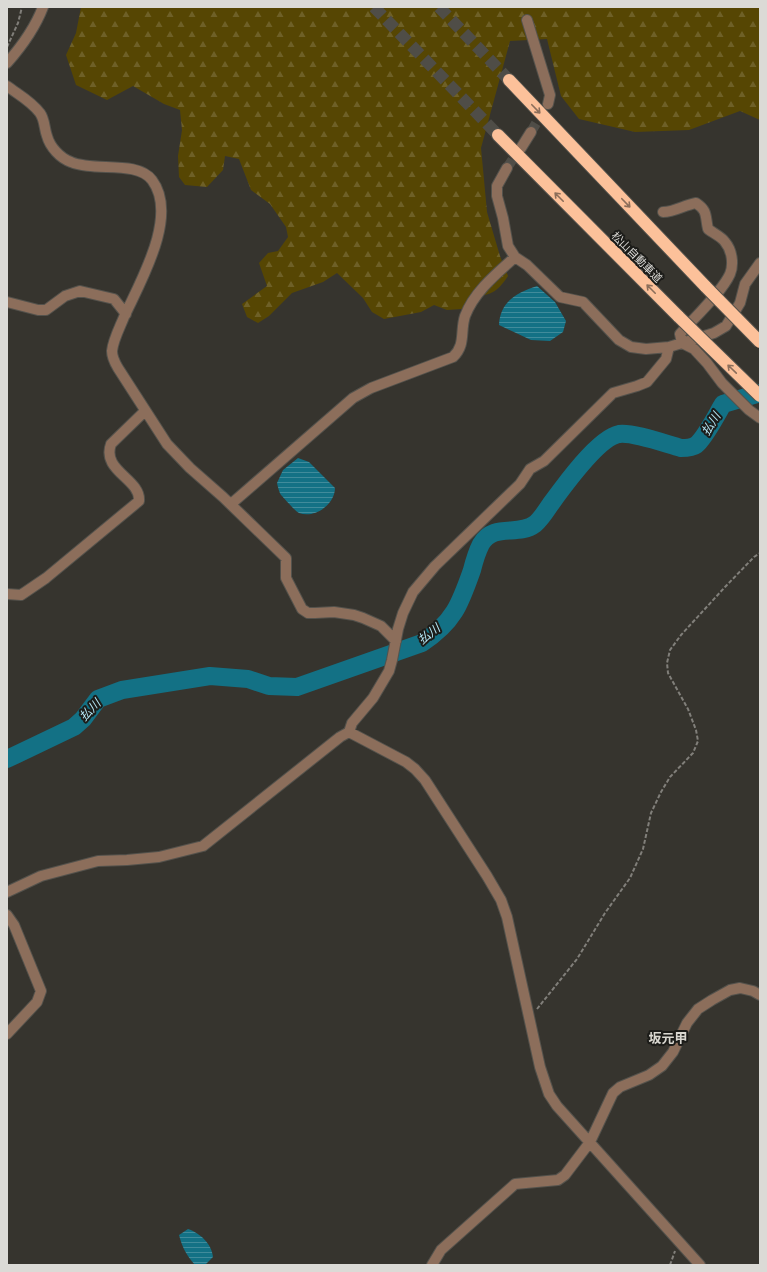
<svg xmlns="http://www.w3.org/2000/svg" width="767" height="1272" font-family="Merriweather,'Noto Sans JP',serif">
  <style>
    .forest { fill: url(#forest-firs) }
    .water { fill: url(#water-rules) }
    .lines { fill: none; stroke-linecap: round; stroke-linejoin: round }
    .river { stroke: #137185; stroke-width: 18 }
    .minor-tunnel { stroke: #4f4d47; stroke-width: 10; stroke-dasharray: 10 5; stroke-linecap: butt }
    .highway-tunnel { stroke: #4f4d47; stroke-width: 12; stroke-dasharray: 12 6; stroke-linecap: butt }
    .minor-casing { stroke: #54524c; stroke-width: 12 }
    .highway-casing { stroke: #54524c; stroke-width: 14 }
    .path { stroke: #817f7a; stroke-width: 2; stroke-dasharray: 4 2; stroke-linecap: butt }
    .minor { stroke: #8c6e5b; stroke-width: 10 }
    .highway { stroke: #fcc19a; stroke-width: 12 }
    .highway-bridge-casing { stroke: #54524c; stroke-width: 14; stroke-linecap: butt }
    .highway-bridge { stroke: #fcc19a; stroke-width: 12 }
    .oneway { stroke: #8c6e5a }
    .labels { text-anchor: middle; stroke-width: 4; stroke-linejoin: round; paint-order: stroke }
    .street-label { font-size: 11px; fill: #dbdad6; stroke: #1c1c19 }
    .water-label { font-size: 12px; font-style: italic; fill: #b7e9f7; stroke: #1c1c19 }
    .quarter-label { font-size: 13px; font-weight: bold; fill: #d9d7d0; stroke: #1c1c19 }
  </style>
  <defs>
    <pattern id="forest-firs" width="22" height="20" patternUnits="userSpaceOnUse"><rect width="22" height="20" fill="#564603"/><path d="M5 1l3.5 6h-7zM16 11l3.5 6h-7z" fill="#6e6027"/></pattern>
    <pattern id="water-rules" width="6" height="5" patternUnits="userSpaceOnUse"><rect width="6" height="5" fill="#137185"/><path d="M0 2.5h6" fill="none" stroke="#408b9b"/></pattern>
  </defs>
  <rect width="100%" height="100%" fill="#36342e"/>
  <path class="forest" d="M81,7h679v113l-20,-9 -51,19 -54,2 -56,-13 -18,-23 -14,-57 -37,2 -29,107 6,64 13,44 8,20c-12,18 -17,18 -37,22l-9,11 -15,1 -13,-5 -13,7 -37,7 -12,-7 -9,-14 -26,-25 -14,9 -31,11 -23,23 -11,7 -11,-6 -5,-13 25,-18 -8,-23 9,-10 10,-2 10,-14 -2,-10 -16,-23 -19,-14 -12,-31 -14,-3 -2,14 -16,17 -22,-2 -6,-8 -1,-21 4,-26 -2,-20 -16,-6 -31,-18 -26,14 -31,-15 -10,-30 10,-22z"/>
  <path class="water" d="M537,286l18,16 11,19 -3,11 -13,9 -19,-1 -32,-15c1,-24 18,-32 38,-39z
    M298,458l11,4 26,26c0,16 -20,31 -36,25 -4,-2 -15,-15 -18,-18 -2,-3 -3,-8 -4,-12l6,-13z
    M188,1229c12,4 24,15 25,28l-8,8h-10c-8,-9 -13,-18 -16,-30z"/>
  <g class="lines">
    <path class="river" d="M7,759l67,-32 9,-8 15,-20 24,-9 88,-14 38,3 21,7 28,1 125,-44c32,-21 38,-39 50,-73 2,-8 5,-18 9,-26 13,-22 37,-7 54,-20 6,-5 11,-13 15,-19 13,-18 48,-67 69,-71 14,-2 47,10 62,14 5,0 11,0 15,-3 9,-7 21,-31 27,-41l37,-11"/>
    <path class="minor-tunnel" d="M531,132l14,-24
      M507,168l13,-20"/>
    <path class="highway-tunnel" d="M374,7l124,128
      M439,7l70,73"/>
    <defs>
      <path id="minor" d="M527,20l23,75 -2,9
        M7,63c15,-17 28,-35 36,-56
        M7,86c12,9 24,15 33,27 5,7 4,15 7,23 3,11 13,22 24,26 23,10 66,-2 81,18 27,36 -12,102 -28,137 -4,10 -11,23 -12,34 0,6 3,12 6,17l49,76 23,24 33,29 63,61v20l16,31 6,4h7l19,-1 20,3 9,3 18,8 15,15
        M521,148l10,-16
        M507,168l-10,18v10l6,22 5,28 7,11 12,8 33,32 23,5 36,38 12,7 15,2 23,-2
        M663,212c12,0 21,-7 33,-9 12,8 9,13 12,26 5,4 14,8 17,13 7,8 9,22 5,32 -8,18 -36,44 -50,60l2,9 12,6 13,14 15,20 27,27 11,8
        M7,302l31,8h8l19,-14 15,-5 34,8 12,15
        M231,504l122,-106 18,-10 82,-31c13,-12 7,-26 12,-41 9,-24 31,-42 50,-59
        M7,594l14,1 25,-17 93,-77c2,-22 -38,-30 -28,-57l34,-33
        M349,732l3,-9 21,-25 16,-27 3,-11 6,-31 5,-16 10,-21 22,-26 85,-82 10,-15 14,-8 69,-68 24,-7 10,-4 19,-23 3,-12 45,-14 12,-7 14,-23 5,-19 15,-21
        M7,892l34,-16 57,-15 29,-1 32,-3 44,-11 137,-109 9,-5 57,30 9,7 10,11 62,96 14,24 6,17 33,150 9,27 8,12 143,159
        M7,915l7,10 27,66 -4,11 -30,32
        M432,1265l9,-15 74,-66 43,-4 7,-5 25,-33 23,-49 7,-6 29,-12 13,-9 11,-14 14,-29 11,-14 14,-9 18,-10 10,-2 13,3 7,4"/>
      <path id="highway" d="M509,80l197,207
        M498,135l181,182"/>
    </defs>
    <use href="#minor" class="minor-casing"/>
    <use href="#highway" class="highway-casing"/>
    <path class="path" d="M7,47l11,-24 4,-16
      M537,1009l40,-50 28,-46 25,-35 13,-29 8,-36 10,-21 9,-15 23,-24 5,-12 -2,-11 -8,-21 -20,-36 -1,-10 3,-13 11,-15 44,-48 29,-30 6,-4
      M670,1265l5,-14"/>
    <use href="#minor" class="minor"/>
    <use href="#highway" class="highway"/>
    <defs>
      <path id="highway-bridge" d="M706,287l54,55
        M679,317l81,79"/>
    </defs>
    <use href="#highway-bridge" class="highway-bridge-casing"/>
    <use href="#highway-bridge" class="highway-bridge"/>
  </g>
  <defs><path id="oneway-shaft" d="M-6 0H5M1.5-3L5.5 0L1.5 3" fill="none" stroke-width="1.6" stroke-linecap="round" stroke-linejoin="round"/></defs>
  <g class="oneway">
    <use href="#oneway-shaft" transform="translate(536 109) rotate(46)"/>
    <use href="#oneway-shaft" transform="translate(559 197) rotate(-135)"/>
    <use href="#oneway-shaft" transform="translate(626 203) rotate(46)"/>
    <use href="#oneway-shaft" transform="translate(651 289) rotate(-135)"/>
    <use href="#oneway-shaft" transform="translate(732 369) rotate(-136)"/>
  </g>
  <g class="labels">
    <g class="street-label">
      <text transform="translate(637 257) rotate(45)" y="4">松山自動車道</text>
    </g>
    <g class="water-label">
      <text transform="translate(711 424) rotate(-58)" y="4">払川</text>
      <text transform="translate(429 634) rotate(-38)" y="4">払川</text>
      <text transform="translate(90 710) rotate(-46)" y="4">払川</text>
    </g>
    <g class="quarter-label">
      <text x="668" y="1043">坂元甲</text>
    </g>
  </g>
  <rect width="767" height="1272" fill="none" stroke="#dbdad6" stroke-width="16"/>
</svg>
